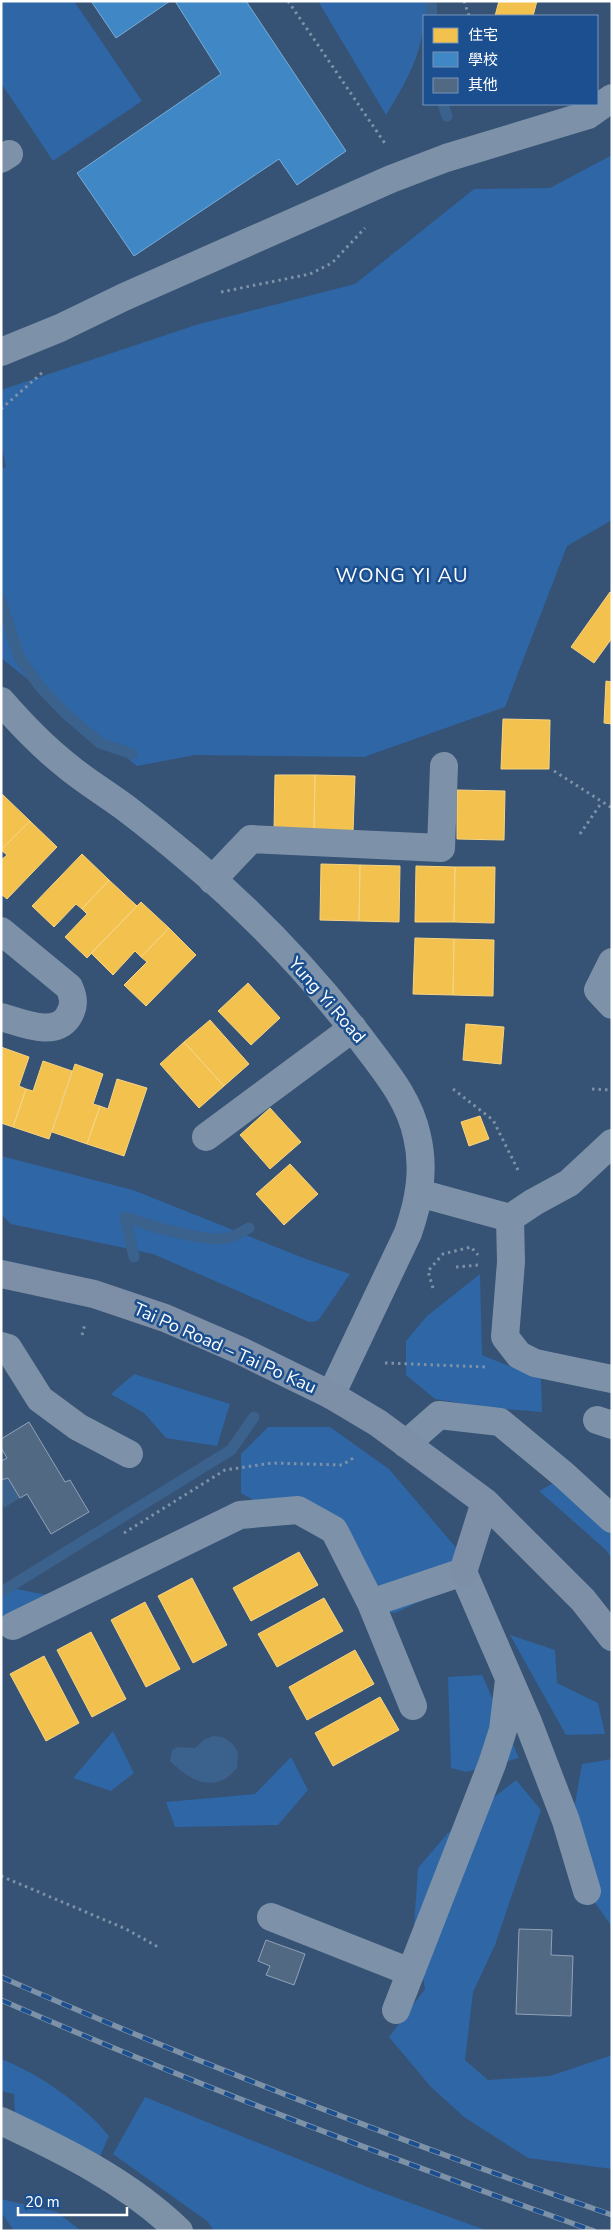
<svg xmlns="http://www.w3.org/2000/svg" width="613" height="2232" font-family="'Nunito Sans','Noto Sans TC',sans-serif">
  <style>
    .green { fill: #2f66a5 }
    .water { fill: #3b618d }
    .homes { fill: #f2c14e; stroke: #f6d483 }
    .schools { fill: #3f88c5; stroke: #79acd6 }
    .lines { fill: none; stroke-linecap: round; stroke-linejoin: round }
    .stream { stroke: #3b618d; stroke-width: 11 }
    .building { fill: #526984; stroke: #92a2b6 }
    .path { stroke: #7d92a8; stroke-width: 3; stroke-dasharray: 2.5 4; stroke-linecap: butt }
    .minor { stroke: #7d92a8; stroke-width: 28 }
    .major { stroke: #7d8ea7; stroke-width: 28 }
    .highway { stroke: #7e92a7; stroke-width: 28 }
    .rail-casing { stroke: #7e92a7; stroke-width: 5.5 }
    .rail { stroke: #1b4f8f; stroke-width: 4; stroke-dasharray: 11; stroke-linecap: butt }
    .labels { text-anchor: middle; stroke-width: 5; stroke-linejoin: round; paint-order: stroke }
    .street-label { font-size: 18px; fill: #fff; stroke: #1b4f8f }
    .quarter-label { font-size: 20px; letter-spacing: 1px; fill: #fff; stroke: #1b4f8f }
  </style>
  <rect width="100%" height="100%" fill="#365274"/>
  <path class="green" d="M1,1h73l68,100 -89,60 -52,-78z
    M318,1h115l-5,15h-4c0,36 -20,70 -38,99z
    M612,155v365l-45,26 -62,161 -141,50 -169,-2 -58,11 -136,-108v-189l5,-2 -5,-25v-52l198,-66 156,-40 119,-95 76,-1z
    M1,1156l132,34 173,69 44,15 -30,44 -3,3 -8,1 -156,-68 -142,-30 -10,-10z
    M480,1274l2,81 59,24 1,33 -51,-4 -56,-9 -29,-24v-34l21,-25z
    M134,1374l96,30 -13,42 -51,-8 -22,-25 -33,-19z
    M268,1427h62l59,42 69,81 -24,45 -39,18 -16,-3 -22,-51 -116,-66v-39z
    M574,1472l38,59v28l-6,-9 -67,-59z
    M1,1586l46,9 -46,38z
    M510,1635l45,15 2,33 41,20 7,31 -39,1z
    M482,1675l37,83 -53,14 -15,-4 -3,-91z
    M113,1731l21,42 -23,18 -38,-13z
    M291,1757l17,33 -30,35 -103,2 -9,-25 89,-8z
    M612,1759v168l-47,-67 17,-96z
    M516,1780l25,30 -46,135 -22,47 -8,68 23,20 62,-4 62,-21v114l-84,-11 -64,-41 -33,-30 -42,-50 36,-48 -11,-63 4,-58 29,-34z
    M1,2059c37,14 83,46 108,77l-19,42 -75,-60 -1,-24 -13,-3z
    M145,2097l230,93 113,41h-274l-7,-10 -94,-67z
    M1,2199l56,13 24,19h-67l-13,-19z"/>
  <path class="water" d="M8,1478l12,20 -16,10 -3,-7v-21z
    M213,1736c12,0 19,5 25,16l-1,16c-22,27 -47,13 -67,-7l2,-11 6,-3 17,1 10,-9z"/>
  <path class="homes" d="M499,1h38l-4,15h-38z
    M610,592l2,1v45l-18,25 -23,-16z
    M606,681l6,1v42l-8,-1z
    M503,719l47,1 -1,49h-48z
    M275,775h40l-1,56 -40,-1z
    M315,775l40,1 -2,56 -39,-1z
    M457,790l48,1 -1,49 -47,-1z
    M2,794l28,27 -29,29v-55z
    M30,821l27,26 -50,52 -6,-5v-34l6,-5 -6,-5z
    M82,854l27,26 -27,29 -6,-5 -22,23 -22,-21z
    M321,864l39,1 -1,56 -39,-1z
    M360,865l40,1 -1,56 -40,-1z
    M416,866l39,1 -1,55h-39z
    M455,867h40l-1,56 -40,-1z
    M109,880l28,26 -50,52 -22,-21 22,-23 -5,-5z
    M141,902l28,26 -28,29 -6,-6 -22,24 -22,-22z
    M169,928l27,27 -50,51 -22,-21 23,-23 -6,-5z
    M415,938l39,1 -1,56 -40,-1z
    M454,939l40,1 -1,56 -40,-1z
    M248,983l32,35 -29,27 -33,-34z
    M210,1020l39,44 -25,22 -40,-44z
    M466,1024l38,3 -3,37 -38,-4z
    M184,1042l40,44 -25,22 -39,-44z
    M1,1047l28,10 -10,29 7,3 -13,38 -12,-4z
    M43,1061l29,10 -23,68 -36,-12 13,-38 7,2z
    M75,1064l28,10 -10,30 7,2 -13,38 -35,-12z
    M117,1079l30,9 -23,68 -37,-12 13,-38 8,3z
    M270,1108l31,34 -31,27 -30,-34z
    M480,1116l9,23 -20,7 -8,-24z
    M290,1164l28,30 -34,31 -28,-31z
    M299,1552l19,33 -67,36 -18,-33z
    M192,1578l35,67 -34,18 -35,-67z
    M324,1598l19,33 -66,36 -19,-33z
    M145,1602l35,67 -34,18 -35,-67z
    M91,1632l35,67 -34,18 -35,-67z
    M355,1650l19,34 -67,36 -18,-33z
    M44,1656l35,67 -33,18 -36,-67z
    M380,1697l19,33 -66,36 -18,-33z"/>
  <path class="schools" d="M91,1h79l-54,37z
    M175,1h71l100,150 -49,34 -18,-26 -145,97 -57,-83 144,-99z"/>
  <g class="lines">
    <path class="stream" d="M431,1l1,15
      M443,104l4,12
      M1,601l18,56 21,30 25,26 35,30 32,11
      M134,1257l-9,-40c22,8 81,26 103,21 7,-2 14,-7 21,-10
      M1,1592l230,-142 23,-33"/>
  </g>
  <path class="building" d="M29,1422l36,60 5,-2 19,32 -38,22 -24,-40 -7,4 -12,-20 -7,2v-19l6,-3 -6,-10v-9z
    M519,1929l33,1 -1,25 22,1 -2,60 -55,-2z
    M266,1940l39,14 -11,31 -28,-10 4,-9 -12,-5z"/>
  <g class="lines">
    <path class="path" d="M288,1l98,144
      M464,1l5,15
      M221,292l89,-18 22,-11 33,-35
      M1,409l42,-37
      M554,771l58,37
      M580,834l22,-32
      M453,1089l40,31 26,52
      M592,1089l20,1
      M456,1267l23,-2
      M433,1288l-5,-17 15,-17 28,-7 7,8
      M82,1335l3,-11
      M385,1363l102,4
      M124,1533l101,-63 47,-7 70,2 13,-8
      M1,1876l125,53 32,18"/>
    <path class="minor" d="M1,159l8,-5
      M1,352l59,-24 64,-31 267,-118 55,-21 142,-43 24,-17
      M1,701c20,23 41,45 65,64 19,16 41,29 61,44 21,16 42,33 62,50 63,53 122,115 172,180 23,31 48,59 56,97 8,34 2,65 -9,97l-77,162
      M212,880l39,-41 190,9 3,-82
      M1,931l68,56c5,11 6,19 -1,30 -14,21 -47,5 -67,0
      M612,962l-14,28 14,15
      M206,1137l147,-109
      M419,1193l91,25 24,-16 35,-19 43,-40
      M510,1218l1,44 -6,75 14,18 16,8 77,16
      M1,1346l7,2 32,51 38,28 51,27
      M597,1420l15,5
      M406,1444l33,-29 61,7 64,53 48,44
      M371,1603l92,-31 65,150 38,99 21,70
      M13,1626l227,-111 58,-5 36,20 37,73 42,103
      M271,1917l139,55
      M396,2010l96,-246 11,-34 6,-50"/>
    <path class="major" d="M1,1274l93,20 71,24 74,32 92,45 47,28 107,79 98,98 29,37
      M463,1572l22,-70"/>
    <path class="highway" d="M1,2121c64,30 127,61 178,110"/>
    <defs>
      <path id="rail" d="M1,1977c200,88 405,166 611,238
        M1,2000c194,85 393,160 593,231"/>
    </defs>
    <use href="#rail" class="rail-casing"/>
    <use href="#rail" class="rail"/>
  </g>
  <g class="labels">
    <g class="street-label">
      <text transform="translate(327 1000) rotate(49)" y="6">Yung Yi Road</text>
      <text transform="translate(225 1348) rotate(24)" y="6">Tai Po Road – Tai Po Kau</text>
    </g>
    <g class="quarter-label">
      <text x="402" y="582">WONG YI AU</text>
    </g>
  </g>
  <rect width="613" height="2232" fill="none" stroke="#ffffff" stroke-width="5"/>
  <rect x="423" y="15" width="175" height="90" fill="#1b4f8f" stroke="#7695bc"/>
  <rect x="433" y="28" width="25" height="15" fill="#f2c14e" stroke="#7695bc"/>
  <text x="468" y="40" font-size="15" fill="#ffffff">住宅</text>
  <rect x="433" y="52" width="25" height="15" fill="#3f88c5" stroke="#7695bc"/>
  <text x="468" y="65" font-size="15" fill="#ffffff">學校</text>
  <rect x="433" y="78" width="25" height="15" fill="#526984" stroke="#7695bc"/>
  <text x="468" y="90" font-size="15" fill="#ffffff">其他</text>
  <path d="M18 2207v8h109v-8" fill="none" stroke="#ffffff" stroke-width="2.5"/>
  <text x="25" y="2207" font-size="15" fill="#ffffff" stroke="#1b4f8f" stroke-width="4" paint-order="stroke">20 m</text>
</svg>
